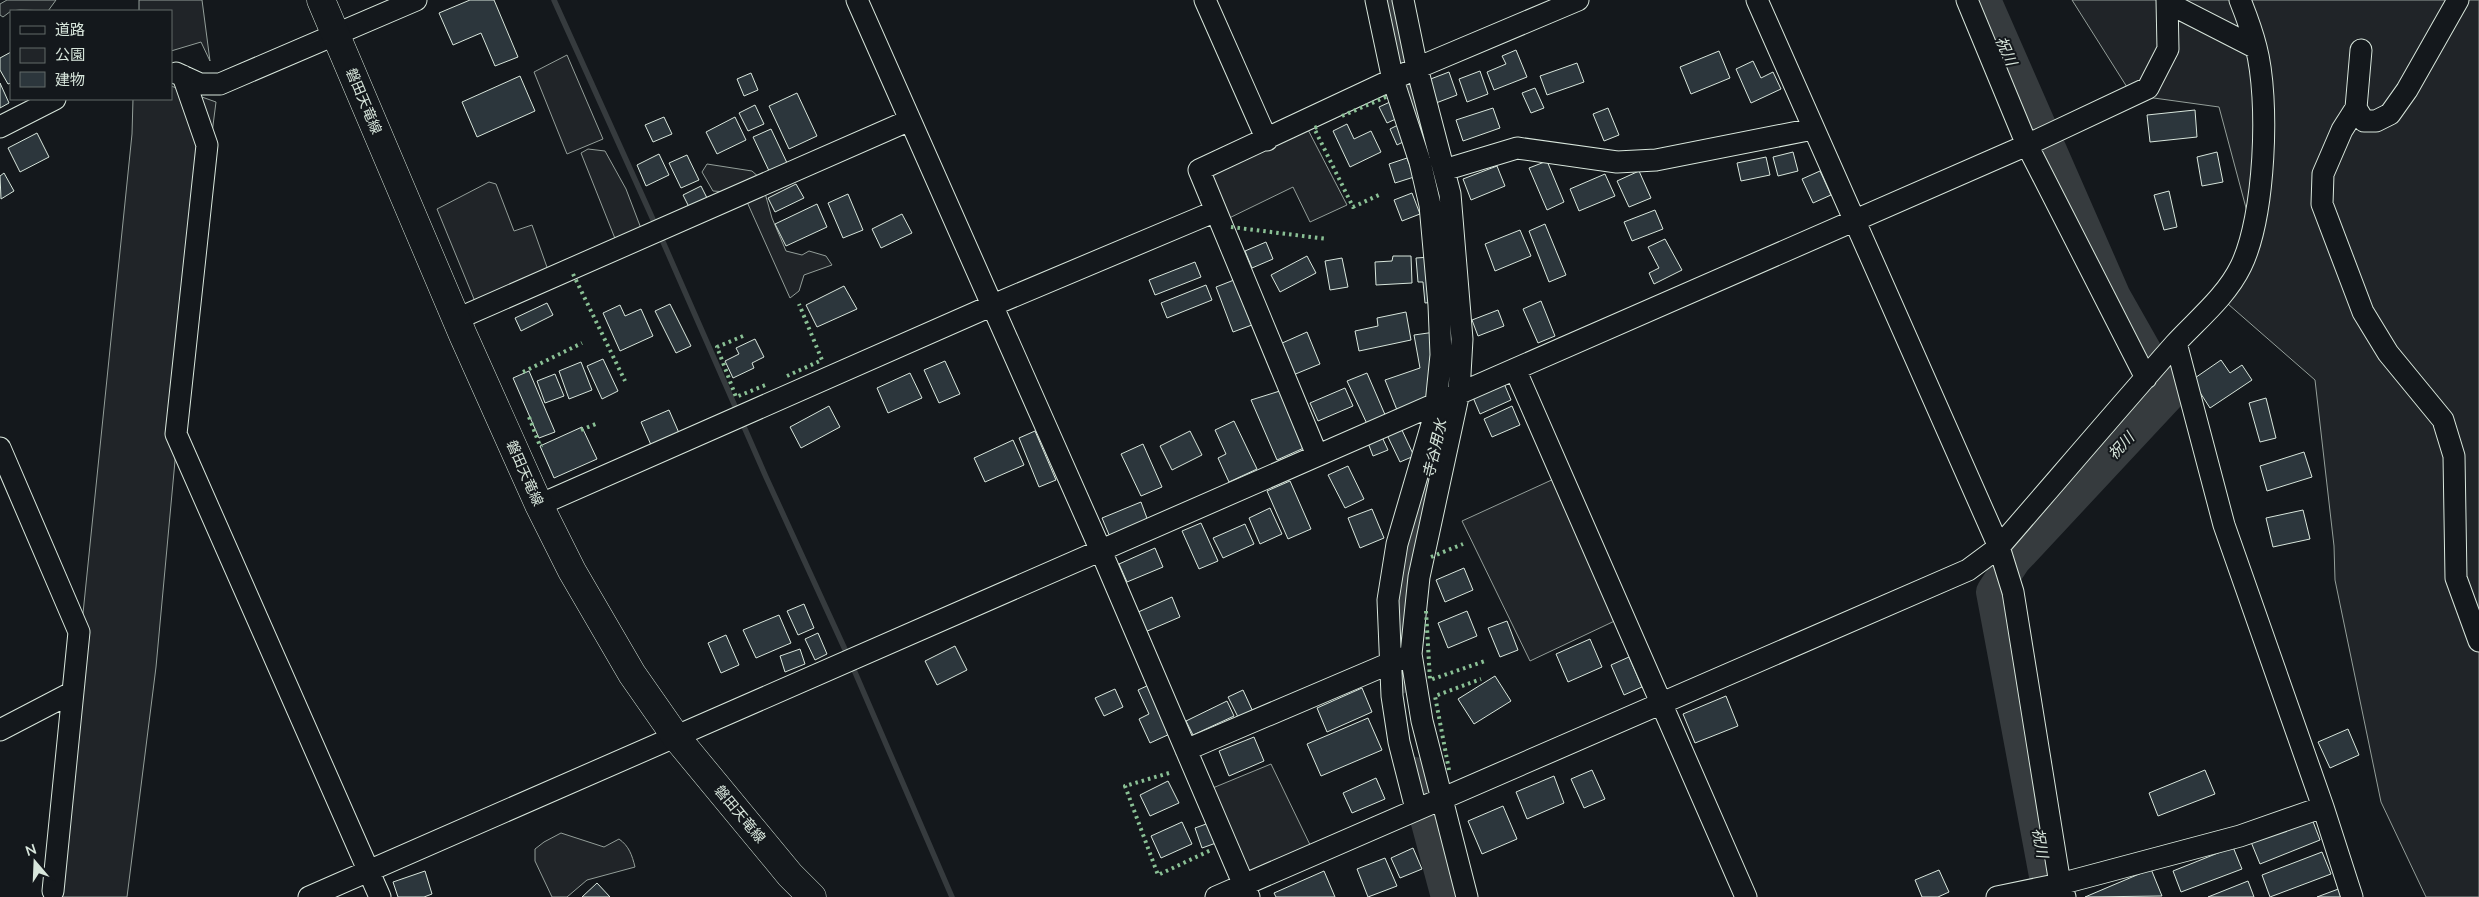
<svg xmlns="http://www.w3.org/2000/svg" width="2479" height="897" font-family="'Nunito Sans','Noto Sans JP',sans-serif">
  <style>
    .green { fill: #202428; stroke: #939e99 }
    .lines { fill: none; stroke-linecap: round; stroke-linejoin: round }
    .stream { stroke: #363b3e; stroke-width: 5.5 }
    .river { stroke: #363b3e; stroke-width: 34 }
    .building { fill: #2c363c; stroke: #d8e6dc }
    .minor-casing { stroke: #d8e6dc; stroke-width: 23 }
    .major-casing { stroke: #d8e6dc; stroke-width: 29 }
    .minor { stroke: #14181c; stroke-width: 21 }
    .major { stroke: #14181c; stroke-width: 28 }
    .hedge { stroke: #8ac095; stroke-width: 4; stroke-dasharray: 2.5 4; stroke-linecap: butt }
    .labels { text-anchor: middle; stroke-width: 4; stroke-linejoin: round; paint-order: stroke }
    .street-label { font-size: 14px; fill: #d8e6dc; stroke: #14181c }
    .water-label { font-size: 15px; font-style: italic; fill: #d8e6dc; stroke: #14181c }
  </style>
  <rect width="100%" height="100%" fill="#14181c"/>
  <path class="green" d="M7,0h49l-8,11 -28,-1 -9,1 -8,6 -3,-2v-11z
    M139,0h63l8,61 -9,-19 -30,9v-40h-32z
    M2072,0h407v897h-53l-45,-95 -46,-222 -1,-34 -19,-166 -95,-83 33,-63 -34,-127 -87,-12z
    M567,55l36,84 -36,15 -33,-82z
    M171,86l45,16 -28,218 -32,347 -29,230h-73l78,-763 1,-35h38z
    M1304,122l43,83 -37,17 -17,-35 -72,35 -22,-52z
    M588,149l17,2 21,38 16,42 -26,10 -35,-88z
    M707,164l45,7 9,8 11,39 14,33 16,4 7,-4 17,5 6,9 -28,10 -5,16 -9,7 -47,-105 -30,-2 -11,-19z
    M489,182l7,2 18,47 18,-6 16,45 -72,34 -39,-95z
    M1556,478l67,139 -93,44 -68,-140z
    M1271,764l43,89 -70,31 -41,-92z
    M561,833l43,14 15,-8c10,7 13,16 16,28l-48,13 -20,17h-15l-17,-36v-12l9,-7z"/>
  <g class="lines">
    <path class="stream" d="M554,0l106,235 106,242 82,179 104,241"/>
    <path class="river" d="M1388,0l21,93 17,60
      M1984,0l130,297 55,97 -155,166 -21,32 53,284 9,21
      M1399,677l4,-92 29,-127
      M1415,774l33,123"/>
  </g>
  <path class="building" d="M470,0h24l24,57 -23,9 -14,-33 -28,12 -14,-32z
    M1516,50l11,27 -33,13 -7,-18 19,-8 -4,-8z
    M1719,51l11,27 -39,16 -11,-27z
    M11,52v31l-3,1 -8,-14v-12z
    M1753,61l8,17 12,-6 8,17 -30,14 -15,-34z
    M1577,63l7,19 -37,13 -7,-19z
    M1480,71l8,23 -21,8 -8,-23z
    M1449,72l8,23 -21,8 -8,-23z
    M751,73l7,17 -14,6 -7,-17z
    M520,76l15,35 -58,26 -15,-35z
    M0,83l9,20 -9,5z
    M1535,88l9,20 -13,5 -9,-20z
    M797,93l20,43 -28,13 -20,-43z
    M1390,102l8,16 -11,5 -8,-16z
    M755,105l9,19 -16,7 -9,-18z
    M1493,108l7,20 -37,13 -7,-21z
    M1608,108l11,27 -15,6 -11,-27z
    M2195,110l2,27 -47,5 -3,-27z
    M664,117l8,17 -19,8 -8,-17z
    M735,117l11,23 -29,14 -11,-22z
    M1347,124l7,15 17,-8 10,21 -31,15 -17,-36z
    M1400,124l7,16 -10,5 -7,-16z
    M771,129l17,36 -18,8 -17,-36z
    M37,133l12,24 -29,15 -12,-24z
    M1793,152l5,19 -20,5 -5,-19z
    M2217,152l6,30 -21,4 -5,-29z
    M659,154l10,21 -23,11 -9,-21z
    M687,155l12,25 -18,8 -12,-25z
    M1766,157l4,18 -29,6 -4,-18z
    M1407,158l7,19 -19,6 -6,-19z
    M1547,161l17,41 -17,8 -18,-42z
    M1497,166l8,20 -34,14 -8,-21z
    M1639,171l12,27 -22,9 -12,-26z
    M1820,171l11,24 -18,8 -11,-24z
    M4,173l10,18 -13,8 -1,-23z
    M1605,174l10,22 -36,15 -9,-22z
    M796,184l8,14 -29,14 -7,-14z
    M701,186l7,14 -18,9 -7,-14z
    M2169,191l8,36 -13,3 -10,-35z
    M1412,193l8,21 -18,7 -8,-21z
    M848,194l15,36 -20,8 -15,-35z
    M817,204l10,23 -41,19 -11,-22z
    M1655,210l8,19 -31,12 -8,-19z
    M902,214l10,19 -31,15 -9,-19z
    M1545,224l21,51 -17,7 -20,-51z
    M1520,230l11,26 -36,15 -10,-27z
    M1665,239l17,31 -28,14 -5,-11 10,-5 -11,-21z
    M1266,242l7,17 -21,9 -7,-17z
    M1307,256l9,17 -36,19 -9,-17z
    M1393,256h18l1,27 -36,2 -1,-23 17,-1z
    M1431,257l3,45 -9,1 -2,-21h-5l-2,-24z
    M1342,258l6,29 -18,3 -5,-29z
    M1195,262l6,15 -46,18 -6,-15z
    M1234,280l18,45 -19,7 -17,-45z
    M1206,285l6,15 -45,18 -6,-15z
    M844,286l13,23 -40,18 -11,-22z
    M1541,301l14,35 -17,7 -15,-34z
    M547,303l6,12 -32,16 -6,-13z
    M670,304l21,42 -15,7 -21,-42z
    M620,305l5,11 16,-7 12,27 -33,15 -17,-38z
    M1498,310l6,16 -26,10 -6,-16z
    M1406,312l5,28 -52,11 -4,-20 23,-5 -1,-8z
    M1307,332l13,32 -27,11 -13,-31z
    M1435,332l-7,66 -31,12 -12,-30 35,-12 -6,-33z
    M755,339l9,18 -12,6 2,5 -21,10 -8,-17 14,-7 -3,-6z
    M603,359l15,32 -16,8 -15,-33z
    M2221,360l9,13 12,-8 10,15 -42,28 -18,-28z
    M945,361l15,33 -21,9 -15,-33z
    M581,362l11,28 -23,9 -10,-28z
    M529,371l26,61 -16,6 -26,-60z
    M910,373l12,25 -34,15 -11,-25z
    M1367,373l19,44 -18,9 -21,-45z
    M555,374l9,22 -19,7 -8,-22z
    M1503,381l8,19 -31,14 -8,-19z
    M1345,388l8,18 -35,15 -8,-18z
    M1283,390l23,57 -29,13 -26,-60z
    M2266,398l10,40 -16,4 -11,-39z
    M829,406l11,21 -39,21 -11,-21z
    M1512,406l8,19 -28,12 -8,-18z
    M669,410l10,23 -28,12 -10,-23z
    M1234,421l23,48 -28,13 -11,-24 8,-4 -11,-24z
    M582,427l15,32 -43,19 -14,-32z
    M1401,428l13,28 -14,6 -13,-27z
    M1035,431l21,49 -17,7 -20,-49z
    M1190,431l12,24 -30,15 -12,-24z
    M1382,437l6,13 -15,6 -5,-13z
    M1013,440l11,25 -39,17 -11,-24z
    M1143,444l19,43 -21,9 -20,-42z
    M2304,452l8,25 -45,14 -7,-25z
    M1348,466l16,33 -19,9 -17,-33z
    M1290,481l21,48 -23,10 -21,-48z
    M1141,502l7,19 -38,16 -8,-19z
    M1270,508l12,26 -22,10 -11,-26z
    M1372,509l12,29 -24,10 -12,-30z
    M2303,510l7,29 -37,8 -7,-29z
    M1201,523l17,38 -19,8 -17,-38z
    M1245,524l9,20 -31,14 -10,-20z
    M1155,548l8,19 -36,15 -8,-18z
    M1464,568l9,22 -28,12 -9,-22z
    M1172,597l8,20 -35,15 -9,-19z
    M804,604l10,24 -16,7 -11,-24z
    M1467,611l10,25 -29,12 -10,-25z
    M779,615l12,28 -35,15 -13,-28z
    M1507,621l11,29 -18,7 -12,-29z
    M818,633l9,21 -12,6 -10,-21z
    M726,635l13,30 -18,8 -13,-30z
    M1590,639l12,28 -34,15 -12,-28z
    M955,646l12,24 -30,15 -12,-24z
    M800,649l5,15 -20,8 -5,-16z
    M1629,657l13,30 -18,8 -13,-30z
    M1495,676l16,25 -37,23 -16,-25z
    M1149,685l23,48 -22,10 -11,-24 10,-5 -11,-24z
    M1362,688l10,24 -45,20 -10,-24z
    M1115,689l8,18 -19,9 -9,-18z
    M1243,690l11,24 -14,7 -12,-24z
    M1726,696l12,30 -43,17 -12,-29z
    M1227,701l7,15 -41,19 -7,-14z
    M1368,718l14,32 -61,26 -14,-32z
    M2348,729l11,26 -29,13 -12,-26z
    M1254,737l10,24 -35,15 -10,-25z
    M1592,770l13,29 -21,9 -13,-29z
    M2205,770l10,24 -57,22 -9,-23z
    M1554,776l10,27 -37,16 -11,-27z
    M1376,778l9,21 -33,14 -9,-20z
    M1168,781l11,22 -29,13 -10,-21z
    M1503,806l14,33 -35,15 -14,-33z
    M2312,819l8,21 -60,24 -9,-22z
    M1182,822l10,22 -31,14 -10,-22z
    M1209,823l7,20 -14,5 -7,-20z
    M2233,847l9,22 -61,23 -8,-21z
    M1413,848l9,21 -22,9 -9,-20z
    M2322,852l9,22 -61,23 -8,-22z
    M1385,858l12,28 -29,11 -11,-28z
    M2151,869l11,27 -77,1z
    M1939,870l10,22 -11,5h-16l-7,-17z
    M425,871l7,23 -8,3h-26l-5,-15z
    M1324,871l11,26h-59l-2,-4z
    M2248,881l6,16h-46z
    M597,883l13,14h-28z
    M2341,888l3,9h-27z"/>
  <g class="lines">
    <defs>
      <path id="minor" d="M857,0l244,551 148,346
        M1205,0l62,140
        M1376,0l17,80 27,82 10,43 9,100 2,50 -6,59 -38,130 -9,56 4,96 7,46 17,67
        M1403,0l14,68 33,126 12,145 -3,53 -40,185 -8,77 11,67 45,176
        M1757,0l242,547 14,45 47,292 5,13
        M1967,0l60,145 119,233
        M2168,3l88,45
        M2361,50l-5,58 -14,22 -19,44 -1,30 41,108 25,41 55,67 11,36 2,122 23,63
        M176,73l24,11h20l196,-84
        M183,76l24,69 -31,289 204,463
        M2356,108l8,13h12l14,-7 17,-24 51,-90
        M0,127l55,-28
        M1444,170l73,-22 100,14 39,-2 157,-31
        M457,319l453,-199
        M2176,343l48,182 99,282 29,90
        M1515,369l231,528
        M0,448l79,184 -26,259
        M1317,455l-118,-285 218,-102 161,-68
        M539,505l454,-200 223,-94
        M0,730l73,-38
        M1186,750l216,-92
        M309,897l1718,-752 121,-57 20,-39 -1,-49
        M1216,897l752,-327 31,-23c59,-68 117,-136 176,-203 22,-24 51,-47 66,-78 24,-49 29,-166 15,-219 -4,-16 -10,-32 -16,-47
        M1997,897l63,-13 180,-48 83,-29"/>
      <path id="major" d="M321,0l142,335 76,170 33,66 60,103 44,63 114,138 22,22"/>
    </defs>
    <use href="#minor" class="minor-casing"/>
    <use href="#major" class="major-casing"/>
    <use href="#minor" class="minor"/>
    <use href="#major" class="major"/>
    <path class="hedge" d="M1342,116l46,-20
      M1317,127l-3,1 39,79 28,-13
      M1231,227l96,12
      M573,274l52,107
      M743,336l-26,11 19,50 32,-13
      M523,372l59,-29
      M787,376l35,-16 -23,-56
      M529,417l11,29 2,-1
      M581,430l17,-7
      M1431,557l32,-13
      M1426,611l4,69 55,-19
      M1449,770l-14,-74 46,-17
      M1169,773l-44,13 33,89 53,-25"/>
  </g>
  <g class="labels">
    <g class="street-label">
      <text transform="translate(364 101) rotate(67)" y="5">磐田天竜線</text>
      <text transform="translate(525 473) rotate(66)" y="5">磐田天竜線</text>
      <text transform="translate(740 814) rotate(50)" y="5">磐田天竜線</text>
    </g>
    <g class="water-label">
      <text transform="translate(2006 51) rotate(66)" y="5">祝川</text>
      <text transform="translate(2121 446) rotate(-47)" y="5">祝川</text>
      <text transform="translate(1435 449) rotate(-77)" y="5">寺谷用水</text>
      <text transform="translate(2040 843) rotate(80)" y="5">祝川</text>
    </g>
  </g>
  <rect x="10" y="10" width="162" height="90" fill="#14181c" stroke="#626a69"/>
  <rect x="20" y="26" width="25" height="8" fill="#14181c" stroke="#626a69"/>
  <text x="55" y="35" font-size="15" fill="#d8e6dc">道路</text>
  <rect x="20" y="48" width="25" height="15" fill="#202428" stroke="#626a69"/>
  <text x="55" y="60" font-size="15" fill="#d8e6dc">公園</text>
  <rect x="20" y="72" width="25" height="15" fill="#2c363c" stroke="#626a69"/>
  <text x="55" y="85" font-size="15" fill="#d8e6dc">建物</text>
  <g transform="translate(35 862) rotate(341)" stroke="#14181c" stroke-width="4" paint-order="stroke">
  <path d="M0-4L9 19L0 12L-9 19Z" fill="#d8e6dc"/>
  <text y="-8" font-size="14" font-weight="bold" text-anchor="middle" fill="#d8e6dc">N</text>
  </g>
</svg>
